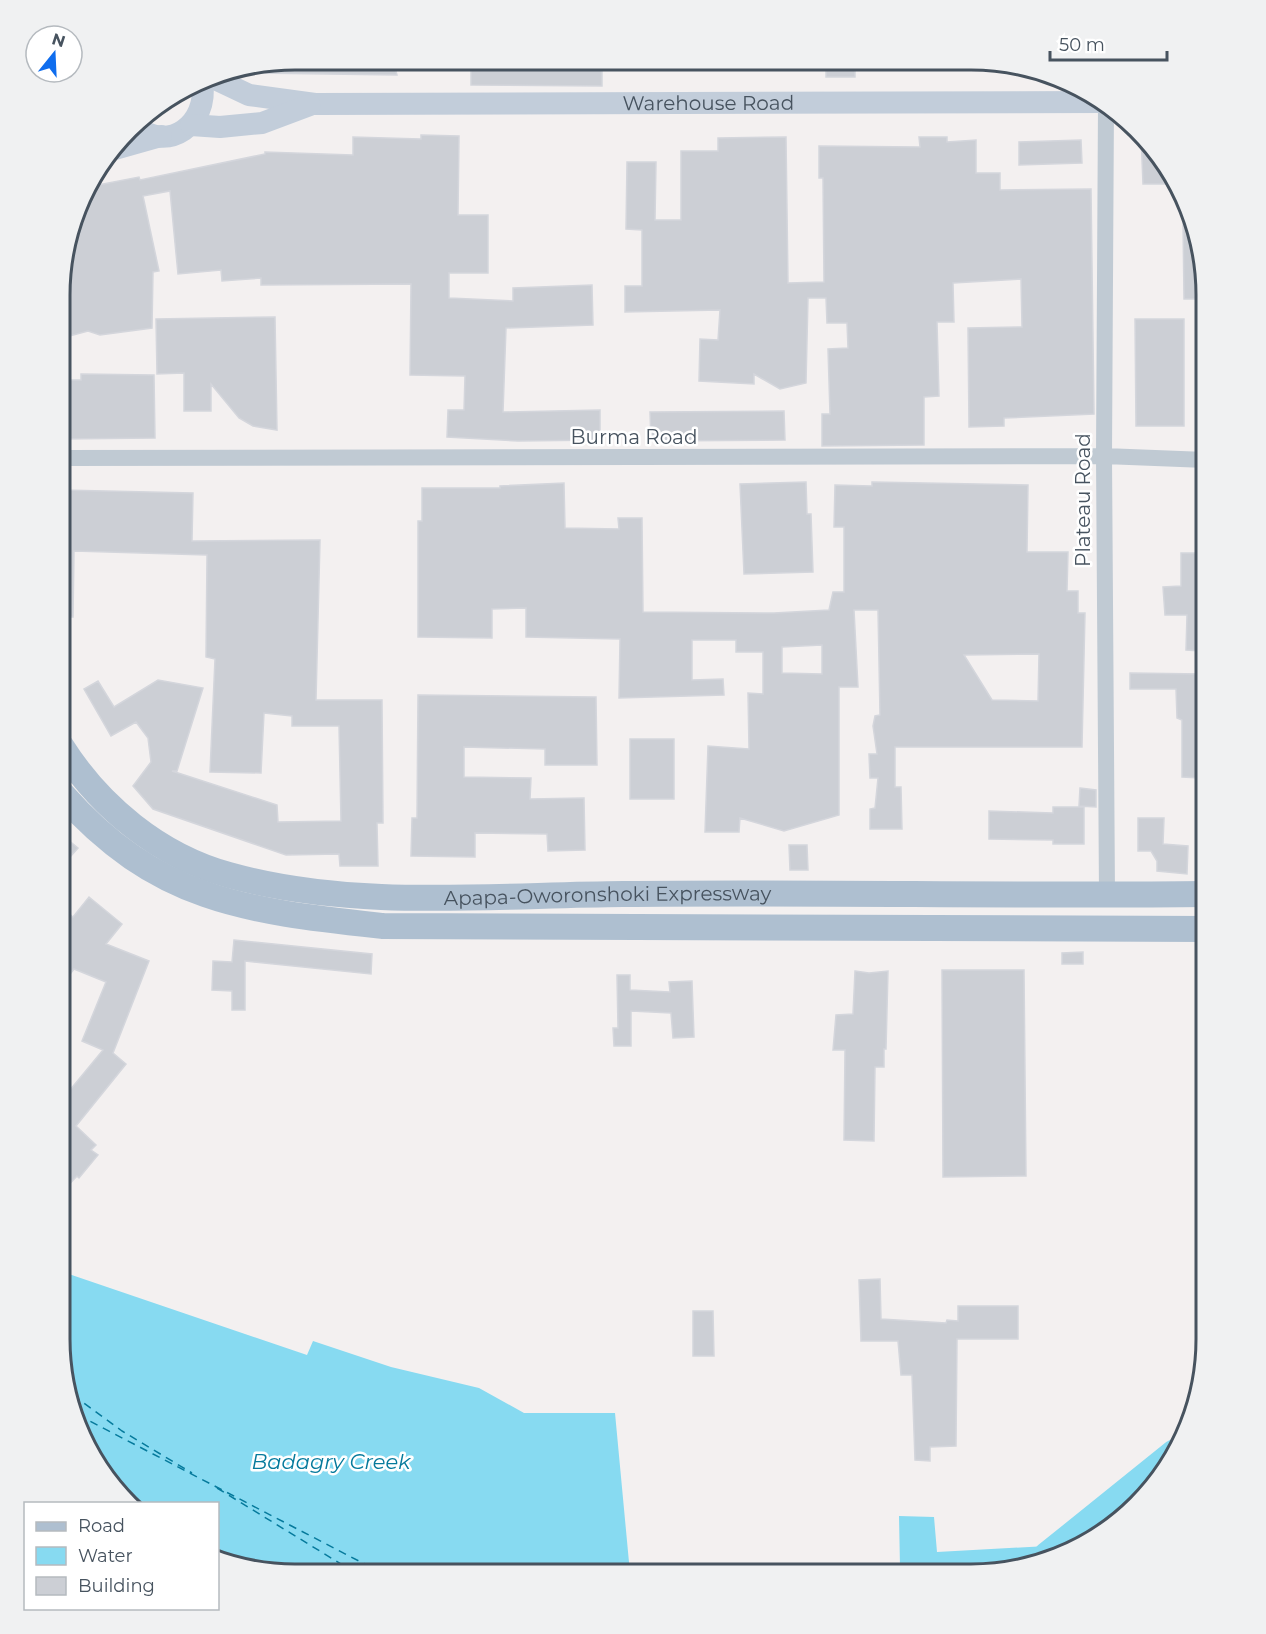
<svg xmlns="http://www.w3.org/2000/svg" width="1266" height="1634" font-family="Montserrat,sans-serif">
  <style>
    .water { fill: #87daf1 }
    .lines { fill: none; stroke-linecap: round; stroke-linejoin: round }
    .river { stroke: #87daf1; stroke-width: 28 }
    .ferry { stroke: #067a9c; stroke-width: 1.5; stroke-dasharray: 8 6; stroke-linecap: butt }
    .building { fill: #cccfd5; stroke: #d4d6dc; stroke-width: 1.5; fill-rule: evenodd }
    .street { stroke: #c0cad3; stroke-width: 16 }
    .secondary { stroke: #c2cdda; stroke-width: 22 }
    .primary { stroke: #aebfd0; stroke-width: 26 }
    .labels { text-anchor: middle; stroke-width: 5; stroke-linejoin: round; paint-order: stroke }
    .street-label { font-size: 20px; fill: #47535f; stroke: #fff }
    .water-label { font-size: 21px; font-style: italic; fill: #067a9c; stroke: #fff }
    .rim { fill: none; stroke: #47535f; stroke-width: 3 }
  </style>
  <rect width="100%" height="100%" fill="#f3f0f0"/>
  <path class="water" d="M60,1271l247,84 6,-14 78,26 88,21 45,25h91l15,160 -365,-1 -47,-18v-50l-88,-1 -12,-9 -34,-51 -24,-104z
    M899,1516l35,1 3,35 146,-8 -8,6 -104,24 -305,-1 234,-6z"/>
  <g class="lines">
    <path class="river" d="M1047,1556l128,-103"/>
    <path class="ferry" d="M73,1395l49,36 70,42
      M78,1415l302,157
      M217,1488l137,84"/>
  </g>
  <path class="building" d="M296,60h97l4,15 -141,-2 -1,-6z
    M471,61h131v25l-131,-1z
    M826,62h29v15h-29z
    M421,135l38,1 -1,79h30v58h-39v25l64,3v-13l79,-3 1,40 -87,3 -3,84 97,-2v30l-82,1 -71,-4 1,-27h16l1,-34 -55,-1 1,-91 -150,1v-7l-39,3 -1,-11 -43,4 -8,-83 -27,5 16,75 -6,1 -1,56 -52,7 -12,-4 -26,7v-74l26,-77 51,-10 1,3 125,-26v-2l88,3v-18l68,2z
    M1141,135l7,5 29,44h-34z
    M786,137l2,146 36,-1 -1,-104h-4v-32l101,1 -1,-10h28v5l29,-2v33h24v17l91,-1 3,225 -90,4v8l-35,1 -1,-99 54,-1 -1,-48 -68,4 1,39h-17l2,74 -15,1v48l-102,1v-32h8l-2,-65 20,-1 -1,-25h-20l-1,-25h-18l-2,85 -26,6 -26,-15v10l-55,-3 1,-42 18,1 2,-30 -95,2v-26h17v-56l-16,-1 1,-67h29l-1,58h26v-69h37v-13z
    M1081,140l1,23 -63,2v-23z
    M1183,221h6l13,56v22h-18z
    M275,317l2,113 -24,-4 -14,-8 -28,-34v27h-27v-38l-27,1 -1,-55z
    M1135,319h49v107h-48z
    M81,374l73,1 1,63 -93,1v-59h19z
    M784,411l1,29 -134,1 -1,-29z
    M806,482l1,32h4l2,58 -69,2 -4,-90z
    M872,482l156,3 -1,67h41l-1,39h11v22h7l-3,134h-187v40h6l1,42h-32v-20l5,-1 3,-30h-8l-1,-24h8l-4,-28 2,-10 5,-1 -2,-105h-24l4,77h-19v128l-55,16 -44,-13 -1,14h-34l3,-86 41,3 -1,-56 15,1v-42h-27v-12h-44v40l31,-1 1,16 -105,3 1,-59 -94,-2v-29l-34,1v29l-74,-1v-116h4v-33h78v-2l64,-3 1,45 54,1 -1,-11h24l1,94 131,1 55,-3 4,-18h11v-65h-10l1,-42 37,1zM822,645v29l-40,-1v-26zM1039,654l-1,47 -46,-1 -28,-45z
    M62,490l131,3 -1,48 128,-1 -4,160h66l1,123h-6l1,43h-38l-1,-12 -53,1 -133,-46 -20,-23 18,-24 -3,-24 -12,-16 -25,14 -27,-47 14,-8 16,26 44,-27 45,8 -26,83h-5l105,34 1,17 63,-1 -2,-95h-47v-10l-28,-3 -3,60 -51,-1 5,-113 -9,-2 1,-102 -133,-4 -1,66h-12z
    M1181,553h21l-1,98 -15,-1 1,-35h-22l-2,-28 18,-1z
    M1130,673l72,1 -2,104 -18,-1v-57l-5,-2 -1,-29h-46z
    M418,695l178,2 1,68h-52v-16l-81,-2v30l67,1 -1,21 54,-1 1,52 -37,1 -1,-17 -72,-1v24l-64,-1 1,-38h5z
    M630,739h44v60h-44z
    M1080,788l16,2v17l-17,-1z
    M1053,807h31v37h-31v-4l-64,-1v-28l64,2z
    M1138,818h26l-1,26 25,2 -1,28 -30,-3v-10l-6,-10h-13z
    M61,834l17,14 -17,19z
    M789,845h18l1,25h-18z
    M89,897l33,27 -16,20 43,17 -36,92 13,11 -50,62 20,19 -5,5 7,5 -19,23 -2,-2 -17,18v-92l43,-52 -21,-9 24,-59 -32,-13 -13,17v-64l7,-9 5,4z
    M234,940l138,14 -1,20 -126,-13v49h-13v-19l-20,-1 1,-29 19,1z
    M1083,952v12h-21v-11z
    M942,970h82l2,206 -83,1z
    M855,971l14,2 19,-2 -2,78h-2v18h-9l-1,74 -30,-1 1,-90h-12l3,-35 17,-1z
    M617,975h13v15l40,2 -1,-10 23,-1 2,56 -21,1 -2,-25 -40,-2v35h-17l-1,-18h5z
    M880,1279l1,40 65,4 1,-3 11,1v-15h60v33h-61l-1,107 -26,1v14l-15,-1 -3,-85h-11l-3,-34h-37l-2,-61z
    M693,1311h20l1,45h-21z"/>
  <g class="lines">
    <path class="street" d="M1106,104l-2,352 3,439
      M62,458l1042,-2 102,4"/>
    <g class="secondary">
      <path id="s1" d="M211,77l38,18 66,9 789,-2"/>
      <path d="M135,125c33,30 74,-2 67,-42"/>
      <path d="M191,125l29,2 42,-4 48,-18"/>
      <path d="M115,149l46,-13"/>
    </g>
    <g class="primary">
      <path id="s2" d="M61,746c38,60 98,110 168,129 125,35 265,20 394,19 194,-2 388,2 583,0"/>
      <path d="M61,793c96,109 186,118 322,133l823,3"/>
    </g>
  </g>
  <g class="labels">
    <g class="street-label">
      <text dy="7" stroke="none"><textPath href="#s1" startOffset="502">Warehouse Road</textPath></text>
      <text x="634" y="444">Burma Road</text>
      <text transform="translate(1083 500) rotate(-90)" y="7">Plateau Road</text>
      <text dy="7" stroke="none"><textPath href="#s2" startOffset="597">Apapa-Oworonshoki Expressway</textPath></text>
    </g>
    <g class="water-label">
      <text x="331" y="1469">Badagry Creek</text>
    </g>
  </g>
  <path d="M0 0H1266V1634H0ZM295 70H971A225 225 0 0 1 1196 295V1339A225 225 0 0 1 971 1564H295A225 225 0 0 1 70 1339V295A225 225 0 0 1 295 70Z" fill="#f0f1f2" fill-rule="evenodd"/>
  <path class="rim" d="M295 70H971A225 225 0 0 1 1196 295V1339A225 225 0 0 1 971 1564H295A225 225 0 0 1 70 1339V295A225 225 0 0 1 295 70Z"/>
  <rect x="24" y="1502" width="195" height="108" fill="#ffffff" stroke="#b5babf" stroke-width="1.5"/>
  <rect x="36" y="1522" width="30" height="9" fill="#aebfd0" stroke="#b5babf" stroke-width="1.5"/>
  <text x="78" y="1532" font-size="18" fill="#47535f">Road</text>
  <rect x="36" y="1547" width="30" height="18" fill="#87daf1" stroke="#b5babf" stroke-width="1.5"/>
  <text x="78" y="1562" font-size="18" fill="#47535f">Water</text>
  <rect x="36" y="1577" width="30" height="18" fill="#cccfd5" stroke="#b5babf" stroke-width="1.5"/>
  <text x="78" y="1592" font-size="18" fill="#47535f">Building</text>
  <g transform="translate(54 54) rotate(18)"><circle r="28" fill="#ffffff" stroke="#b5babf" stroke-width="1.5"/>
  <path d="M0-4.5L10 22L0 15L-10 22Z" fill="#0f6dee"/>
  <text y="-9" font-size="16" font-weight="bold" text-anchor="middle" fill="#47535f">N</text>
  </g>
  <path d="M1050 51v9h117v-9" fill="none" stroke="#47535f" stroke-width="3"/>
  <text x="1059" y="51" font-size="18" fill="#47535f" stroke="#ffffff" stroke-width="4.5" paint-order="stroke">50 m</text>
</svg>
